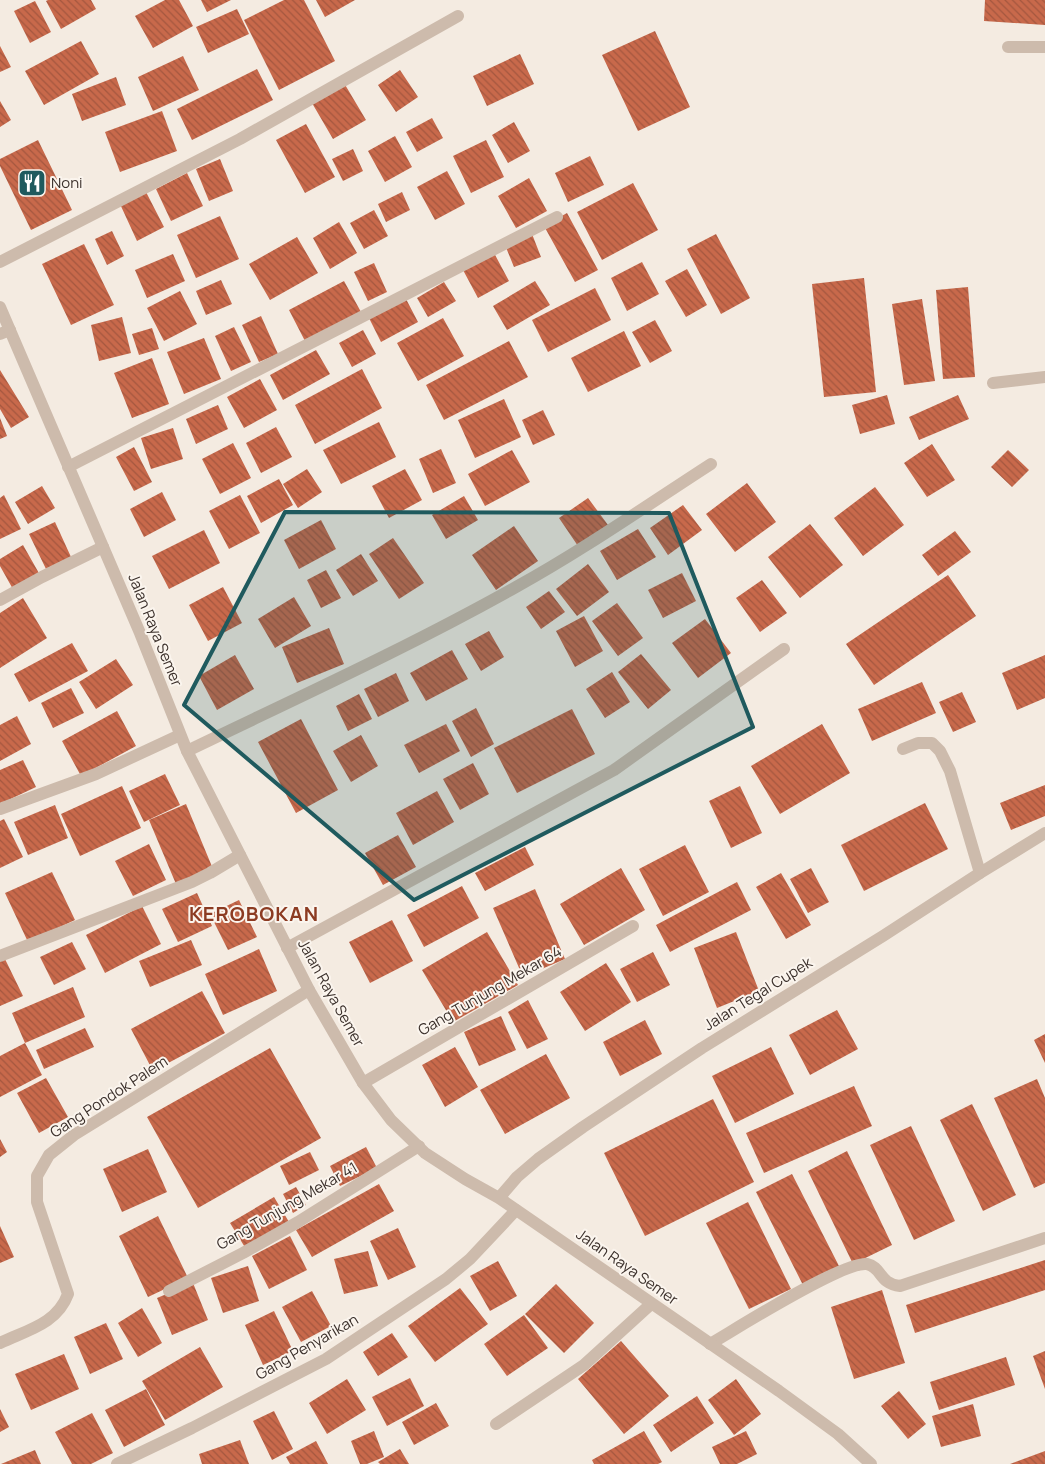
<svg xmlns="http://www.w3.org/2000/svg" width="1045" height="1464" font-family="Manrope,sans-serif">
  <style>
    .building { fill: url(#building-back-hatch) }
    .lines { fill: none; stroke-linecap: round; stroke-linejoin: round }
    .minor { stroke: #cdbbac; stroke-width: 12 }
    .tertiary { stroke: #cdbbac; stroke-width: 12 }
    .marked { fill: #1f5a5e; fill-opacity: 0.2; stroke: #1f5a5e; stroke-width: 4; stroke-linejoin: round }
    .labels { text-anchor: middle; stroke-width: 4; stroke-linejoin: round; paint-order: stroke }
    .poi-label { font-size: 15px; fill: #3b302b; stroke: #fbf5ee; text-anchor: start }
    .street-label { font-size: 15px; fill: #3b302b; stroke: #fbf5ee }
    .district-label { font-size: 20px; font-weight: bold; letter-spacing: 1px; fill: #8c3b22; stroke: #fbf5ee }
  </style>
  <defs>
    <pattern id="building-back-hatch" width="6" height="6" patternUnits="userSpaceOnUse" patternTransform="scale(1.25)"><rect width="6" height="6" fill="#c8694b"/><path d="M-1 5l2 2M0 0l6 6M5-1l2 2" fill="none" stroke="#a4573f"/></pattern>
  </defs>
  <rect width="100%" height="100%" fill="#f4ebe1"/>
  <path class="building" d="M48,0h43l5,9 -35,20 -15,-28z
    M165,0h14l14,26 -40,22 -18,-32z
    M201,0h30l-24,12z
    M284,0h20l31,61 -56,29 -35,-70z
    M316,0h39l-30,17z
    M985,0h60v25l-61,-4z
    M35,1l16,31 -21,11 -16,-32z
    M237,9l12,25 -41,19 -12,-26z
    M655,31l35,76 -52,24 -36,-76z
    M81,41l18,33 -55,31 -19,-34z
    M0,46l11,21 -11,5z
    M520,54l14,30 -47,22 -14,-30z
    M183,56l16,34 -46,21 -15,-34z
    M257,69l16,31 -81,40 -15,-31z
    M400,70l18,27 -22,15 -18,-27z
    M116,77l10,28 -44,16 -10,-27z
    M344,83l22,37 -33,19 -21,-36z
    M0,101l11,19 -11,7z
    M162,111l15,40 -57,21 -15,-40z
    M432,118l11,20 -26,14 -11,-20z
    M514,122l16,29 -22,12 -16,-28z
    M306,124l29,53 -30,16 -29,-53z
    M395,136l17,31 -27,15 -17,-31z
    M38,140l34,70 -41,20 -31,-64v-7z
    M486,140l18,37 -33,16 -18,-37z
    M353,149l10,22 -20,10 -11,-22z
    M590,156l14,29 -36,17 -13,-29z
    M220,159l13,32 -24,10 -13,-32z
    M447,171l18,33 -30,16 -18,-33z
    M187,173l16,33 -32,15 -15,-32z
    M529,178l18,33 -31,17 -18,-32z
    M633,183l25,47 -56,30 -25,-48z
    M146,192l18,35 -27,14 -17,-37z
    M402,192l8,18 -24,12 -8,-18z
    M374,210l14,26 -24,13 -14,-26z
    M567,213l31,57 -23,12 -31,-56z
    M220,216l19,43 -43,19 -19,-43z
    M339,222l18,31 -27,16 -17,-31z
    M112,231l12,25 -17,9 -12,-26z
    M532,234l9,23 -27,10 -9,-22z
    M716,234l34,64 -29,16 -34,-65z
    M297,237l21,36 -48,27 -21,-36z
    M84,244l30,61 -43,20 -29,-61z
    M494,253l15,28 -31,17 -15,-28z
    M173,254l12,27 -38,17 -12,-28z
    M642,262l17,32 -32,17 -16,-33z
    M374,263l13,29 -19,9 -14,-29z
    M687,269l20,36 -21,12 -21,-36z
    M864,278l12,114 -52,5 -12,-113z
    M221,280l11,24 -26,11 -10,-24z
    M344,281l17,31 -56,29 -16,-31z
    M535,281l15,24 -43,25 -14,-24z
    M444,282l12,19 -28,16 -11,-19z
    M968,287l7,90 -32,2 -7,-89z
    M595,288l16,32 -63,32 -16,-32z
    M180,291l17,33 -33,17 -17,-33z
    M406,299l12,23 -37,20 -12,-24z
    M922,299l13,82 -31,4 -12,-81z
    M261,316l17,38 -19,8 -17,-37z
    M122,317l9,36 -32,8 -8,-36z
    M443,318l21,38 -46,25 -21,-38z
    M655,320l17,31 -22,12 -18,-31z
    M234,327l17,35 -20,9 -16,-35z
    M152,328l7,21 -20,6 -7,-21z
    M363,330l13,24 -24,13 -13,-24z
    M624,331l17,35 -53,26 -17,-34z
    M204,338l17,41 -37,15 -17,-42z
    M509,341l19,36 -84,43 -18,-35z
    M316,350l14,24 -47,26 -13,-25z
    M152,358l17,46 -37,14 -18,-45z
    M362,369l20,39 -67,36 -20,-39z
    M0,370l29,47 -18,11 -11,-19z
    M260,379l17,31 -33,18 -17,-31z
    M887,395l8,29 -35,10 -8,-29z
    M958,395l11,24 -50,21 -10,-23z
    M504,399l17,38 -46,21 -17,-38z
    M218,405l10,24 -32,15 -10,-25z
    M543,410l12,25 -22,10 -11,-25z
    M0,418l7,18 -7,3z
    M379,422l17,35 -55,27 -18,-34z
    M276,427l16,30 -31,16 -15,-30z
    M173,428l10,31 -32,10 -10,-31z
    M233,443l18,35 -31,16 -18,-35z
    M932,444l23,36 -28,17 -23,-34z
    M134,447l18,35 -18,9 -18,-34z
    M441,449l15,34 -23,10 -14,-34z
    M512,450l18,32 -45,24 -17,-32z
    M1008,450l21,20 -17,17 -21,-20z
    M307,469l15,23 -24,16 -15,-24z
    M405,469l17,31 -33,18 -17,-32z
    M279,479l14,26 -32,18 -14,-27z
    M747,483l29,39 -41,30 -29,-38z
    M42,486l13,22 -27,16 -13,-22z
    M875,487l29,38 -41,31 -29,-38z
    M162,492l14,28 -32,17 -14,-28z
    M4,495l17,34 -21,10v-41z
    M240,495l20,38 -31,16 -20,-38z
    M464,496l14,24 -32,19 -14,-24z
    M588,498l20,27 -30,21 -19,-28z
    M683,505l19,25 -34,25 -18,-27z
    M321,520l15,29 -37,20 -15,-29z
    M55,522l16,35 -25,12 -17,-35z
    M810,524l33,41 -43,33 -32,-41z
    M514,526l24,35 -42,29 -24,-35z
    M638,529l18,28 -39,23 -17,-29z
    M204,530l16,33 -51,26 -17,-33z
    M955,531l16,21 -33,24 -16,-21z
    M393,538l31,45 -25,16 -30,-45z
    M23,545l17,30 -26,16 -14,-25v-7z
    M361,554l17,27 -25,15 -17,-26z
    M588,564l21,28 -32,24 -21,-27z
    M326,570l15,28 -20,10 -14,-28z
    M682,573l14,28 -33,17 -15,-28z
    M948,575l28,41 -102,69 -28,-41z
    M762,580l25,33 -27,19 -24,-34z
    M223,587l19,36 -34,18 -19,-36z
    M549,591l16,21 -24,17 -15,-22z
    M294,597l17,29 -36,22 -17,-29z
    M23,598l24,40 -47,30v-55z
    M617,603l26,35 -25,18 -26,-35z
    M584,616l19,35 -28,16 -19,-36z
    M705,619l26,34 -33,25 -26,-35z
    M329,628l15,36 -47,19 -15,-36z
    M489,631l15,26 -23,14 -16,-27z
    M72,643l16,28 -59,31 -15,-28z
    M452,650l16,29 -42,22 -16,-28z
    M641,654l30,36 -23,19 -30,-37z
    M235,655l19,34 -37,21 -18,-34z
    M1045,655v43l-28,12 -15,-37z
    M116,659l17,26 -37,24 -17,-27z
    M612,672l18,30 -25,16 -19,-29z
    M396,673l13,28 -31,16 -14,-28z
    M922,682l14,31 -64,28 -14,-32z
    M71,688l13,25 -31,15 -12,-25z
    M962,692l14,30 -23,10 -14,-30z
    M359,694l13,25 -24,12 -12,-25z
    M476,708l18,36 -23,13 -19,-36z
    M572,709l23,45 -78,39 -23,-45z
    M117,711l19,35 -55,30 -19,-35z
    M17,716l14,28 -31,17v-36z
    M301,719l37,71 -42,23 -38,-71z
    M446,724l14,27 -41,22 -15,-28z
    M822,724l28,49 -70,41 -29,-48z
    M361,735l17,31 -27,16 -18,-31z
    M23,760l13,27 -36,17v-34z
    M473,763l16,31 -29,16 -17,-31z
    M165,774l15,31 -36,17 -15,-31z
    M1045,785v31l-34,14 -11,-27z
    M122,786l19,42 -61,28 -19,-42z
    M740,786l22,47 -31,15 -22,-47z
    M437,791l17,31 -41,23 -17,-32z
    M925,803l23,46 -84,42 -23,-46z
    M186,804l27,65 -37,15 -27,-64z
    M55,805l13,33 -40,17 -14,-33z
    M4,819l19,38 -23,11v-47z
    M398,835l18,32 -33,18 -18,-32z
    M149,844l17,36 -33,16 -18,-35z
    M685,845l24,47 -46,24 -24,-47z
    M525,847l9,18 -49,26 -10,-18z
    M621,868l24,42 -61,35 -24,-41z
    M811,868l18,34 -21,11 -18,-34z
    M52,872l23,48 -47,22 -23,-49z
    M781,873l30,52 -25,14 -30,-52z
    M737,882l14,28 -81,42 -14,-27z
    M462,886l17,32 -55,29 -17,-32z
    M535,889l30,70 -42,18 -30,-69z
    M197,893l15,33 -34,16 -16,-33z
    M239,900l18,37 -29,13 -18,-36z
    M142,906l19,38 -56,29 -19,-38z
    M392,920l21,41 -43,22 -21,-41z
    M487,932l31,53 -65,37 -31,-52z
    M736,932l23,59 -42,17 -23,-60z
    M191,940l11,25 -52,22 -11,-26z
    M72,942l14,27 -32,16 -14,-28z
    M259,949l18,42 -54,24 -18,-41z
    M653,952l17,33 -33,17 -17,-33z
    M4,957l19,39 -23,10v-47z
    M606,963l25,39 -46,29 -25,-39z
    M73,987l12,30 -60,26 -13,-30z
    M202,991l23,42 -72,38 -22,-42z
    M528,1000l20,39 -21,10 -19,-37z
    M837,1010l21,39 -48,26 -21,-40z
    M501,1016l15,34 -37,16 -15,-34z
    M645,1020l17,34 -42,22 -17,-34z
    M85,1028l9,19 -50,22 -8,-19z
    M1045,1034v29l-11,-23z
    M25,1043l17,32 -42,22v-41z
    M455,1047l23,40 -33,20 -23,-42z
    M771,1047l23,47 -59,29 -23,-47z
    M270,1048l51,90 -123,70 -51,-91z
    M546,1054l24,44 -65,36 -25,-44z
    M46,1078l22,39 -29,16 -22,-40z
    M1037,1079l8,19v85l-11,5 -40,-90z
    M854,1086l18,40 -108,47 -18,-40z
    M713,1099l41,83 -109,54 -41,-83z
    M972,1104l44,91 -33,16 -43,-91z
    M911,1126l44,95 -41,19 -44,-95z
    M0,1139l7,13 -7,5z
    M366,1147l11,21 -37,18 -10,-20z
    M148,1149l19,43 -45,20 -19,-43z
    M847,1151l45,94 -39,19 -45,-93z
    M310,1152l9,18 -30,15 -9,-19z
    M792,1174l48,94 -36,19 -48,-95z
    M379,1184l15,27 -82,46 -16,-27z
    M296,1187l10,18 -13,8 -10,-19z
    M274,1197l15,25 -43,27 -16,-26z
    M748,1202l43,87 -42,20 -43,-86z
    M158,1216l30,62 -40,19 -29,-61z
    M0,1226l14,31 -14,6z
    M398,1228l18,39 -28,13 -18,-39z
    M290,1236l17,34 -38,19 -17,-33z
    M368,1251l10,35 -34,8 -10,-35z
    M1045,1260v30l-130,43 -9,-28z
    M498,1261l19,35 -27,15 -20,-35z
    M248,1266l11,35 -36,12 -12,-35z
    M193,1283l15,37 -36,15 -15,-37z
    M556,1284l38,39 -30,30 -39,-39z
    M460,1288l28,36 -53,38 -27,-36z
    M882,1290l23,73 -51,16 -23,-72z
    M312,1291l19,35 -30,16 -19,-35z
    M142,1308l20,35 -24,14 -20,-34z
    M274,1311l19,40 -30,14 -18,-40z
    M524,1315l24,33 -41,28 -23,-32z
    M106,1323l17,36 -33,15 -16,-37z
    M392,1333l16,24 -30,19 -15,-24z
    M621,1341l48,55 -45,38 -46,-55z
    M200,1347l23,40 -58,33 -23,-39z
    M1045,1351v38l-12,-33z
    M64,1354l15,35 -48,21 -16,-36z
    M1006,1357l9,28 -76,25 -9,-28z
    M410,1378l14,28 -37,20 -15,-29z
    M347,1379l19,31 -39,24 -18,-31z
    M736,1379l25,35 -27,21 -26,-35z
    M146,1389l19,36 -41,22 -19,-37z
    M899,1391l27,33 -18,15 -27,-33z
    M697,1396l17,27 -43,29 -18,-27z
    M436,1403l13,23 -35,19 -12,-23z
    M973,1404l8,32 -40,11 -9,-31z
    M0,1409l9,18 -9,5z
    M274,1411l19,38 -21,11 -19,-39z
    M92,1413l21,40 -22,11h-19l-17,-32z
    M374,1431l10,26 -17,7h-7l-9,-23z
    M644,1431l18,31 -4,2h-64l-2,-4z
    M746,1431l11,23 -20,10h-17l-8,-17z
    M240,1440l9,24h-47l-3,-10z
    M316,1441l12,23h-38l-4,-7z
    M400,1449l9,15h-29l-2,-2z
    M35,1450l6,14h-40z
    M1045,1451v13h-35z"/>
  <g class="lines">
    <path class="minor" d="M1008,47h37
      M0,262l240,-123 218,-123
      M0,334l10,-4
      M993,383l52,-6
      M68,467l489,-250
      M0,600l42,-23 61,-30
      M903,749l15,-6h14l8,8 10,20 30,102
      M187,751c110,-53 222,-104 329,-164 67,-37 130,-81 195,-123
      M0,809l96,-35 84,-39
      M287,948l327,-178 170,-121
      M0,956l192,-74 18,-9 30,-18
      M363,1083l270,-157
      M169,1291l74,-38 55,-31 121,-76
      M0,1343c27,-13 57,-19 68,-49l-31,-92v-26l12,-21 25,-20 235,-145
      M710,1344c26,-15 133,-83 157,-80 15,3 12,20 33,22l145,-48
      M496,1424l88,-59 67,-61
      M117,1464l75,-36 134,-69 120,-80 24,-20 46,-49"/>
    <path class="tertiary" d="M0,307l140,326 47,118 122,239 54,93 28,37 34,33 40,26 34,19 280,193 59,43 33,30
      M499,1198l18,-21 21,-18 45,-32 119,-79 181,-112 97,-63 65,-40"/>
  </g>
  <path class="marked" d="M285,512l384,1 84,214 -339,173 -230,-195z"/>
  <defs>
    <symbol id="restaurant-square" viewBox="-11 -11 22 22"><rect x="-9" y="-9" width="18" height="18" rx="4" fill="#1f5a5e" stroke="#fbf5ee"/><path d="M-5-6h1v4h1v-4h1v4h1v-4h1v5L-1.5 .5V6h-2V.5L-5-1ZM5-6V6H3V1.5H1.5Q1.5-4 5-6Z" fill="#fff"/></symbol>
  </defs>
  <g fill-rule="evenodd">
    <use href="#restaurant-square" x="16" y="167" width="32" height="32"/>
  </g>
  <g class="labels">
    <g class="poi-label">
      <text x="51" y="188">Noni</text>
    </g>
    <g class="street-label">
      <text transform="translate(155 630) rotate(68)" y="5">Jalan Raya Semer</text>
      <text transform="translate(490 991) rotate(-30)" y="5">Gang Tunjung Mekar 64</text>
      <text transform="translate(331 993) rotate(61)" y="5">Jalan Raya Semer</text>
      <text transform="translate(758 994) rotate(-32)" y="5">Jalan Tegal Cupek</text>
      <text transform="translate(109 1097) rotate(-33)" y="5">Gang Pondok Palem</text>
      <text transform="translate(287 1206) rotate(-30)" y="5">Gang Tunjung Mekar 41</text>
      <text transform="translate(627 1267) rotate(35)" y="5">Jalan Raya Semer</text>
      <text transform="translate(307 1347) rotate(-30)" y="5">Gang Penyarikan</text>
    </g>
    <g class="district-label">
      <text x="254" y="921">KEROBOKAN</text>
    </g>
  </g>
</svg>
